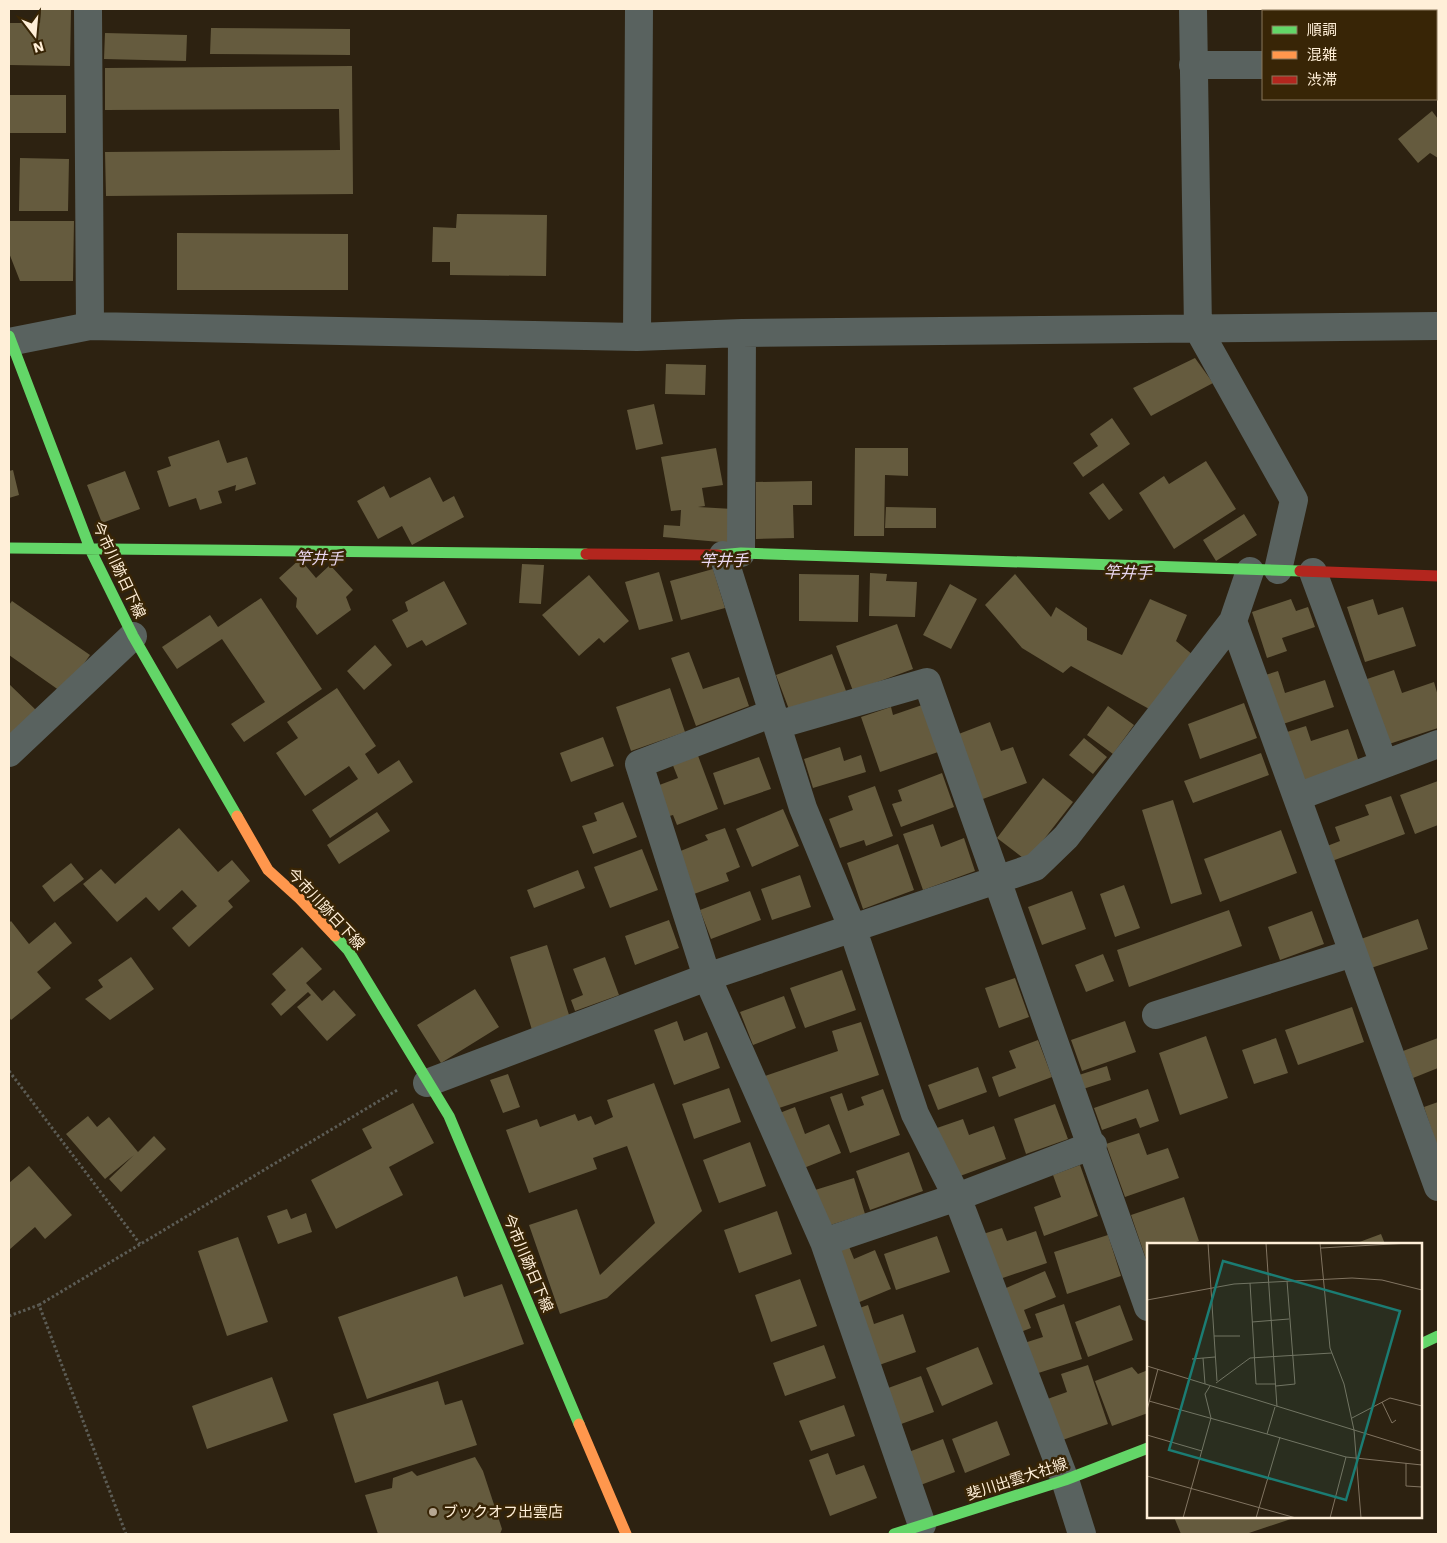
<svg xmlns="http://www.w3.org/2000/svg" width="1447" height="1543" font-family="'Work Sans','Noto Sans JP',sans-serif">
  <style>
    .building { fill: #655b3e }
    .lines { fill: none; stroke-linecap: round; stroke-linejoin: round }
    .path { stroke: #5c5c55; stroke-width: 3; stroke-dasharray: 2.5 2.5; stroke-linecap: butt }
    .street { stroke: #59625f; stroke-width: 28 }
    .fast { stroke: #63d668; stroke-width: 11 }
    .slow { stroke: #ff974d; stroke-width: 11 }
    .jam { stroke: #b3261e; stroke-width: 11 }
    .poi-dot { fill: #b6a792; stroke: #382506; stroke-width: 2 }
    .labels { text-anchor: middle; stroke-width: 5; stroke-linejoin: round; paint-order: stroke }
    .street-label { font-size: 15px; fill: #ffefd8; stroke: #382506 }
    .poi-label { font-size: 15px; fill: #ffefd8; stroke: #382506; text-anchor: start }
    .water-label { font-size: 16px; font-style: italic; fill: #e9d6ef; stroke: #382506 }
    .inset-road { fill: none; stroke: #817461; stroke-width: 1 }
    .view { fill: #1b7c73; fill-opacity: 0.15; stroke: #1b7c73; stroke-width: 2.5 }
    .inset-edge { fill: none; stroke: #ffefd8; stroke-width: 2.5 }
  </style>
  <rect width="100%" height="100%" fill="#2d2211"/>
  <path class="building" d="M41,9h30l-1,57 -61,-1v-42h31z
    M211,28l139,1v26l-140,-1z
    M105,33l82,2 -1,26 -82,-2z
    M352,66l1,128 -247,2 -1,-44 235,-2 -1,-41 -234,1v-42z
    M9,95h57v38h-57z
    M1432,111l6,8v39l-8,-5 -12,10 -20,-24z
    M20,158l49,1 -1,52h-49z
    M457,214l90,1 -1,61 -96,-1v-13h-18l1,-35 23,1z
    M9,221h65l-1,60h-53l-11,-28z
    M177,233l171,1v56h-171z
    M1195,358l18,25 -62,33 -18,-28z
    M666,364l40,1 -1,30 -40,-1z
    M654,404l9,40 -27,6 -9,-40z
    M1112,418l18,26 -47,33 -10,-14 25,-17 -8,-12z
    M219,440l8,23 20,-6 9,27 -21,7 1,-6 -18,6 4,12 -22,7 -4,-12 -27,9 -12,-36 14,-5 -3,-9z
    M716,448l7,37 -21,3 3,18 -7,1 35,2 -2,34 -68,-6 1,-12 16,1 1,-16 -10,1 -10,-54z
    M855,448h53v28l-23,-1 -1,61h-30z
    M1206,461l30,48 -62,40 -35,-56 25,-17 5,8z
    M13,470l6,25 -10,3v-27z
    M125,471l15,38 -38,14 -15,-38z
    M430,477l13,25 11,-6 10,21 -52,28 -10,-19 -24,13 -21,-38 27,-15 6,12z
    M812,481v24h-19l1,33 -38,1v-57z
    M1103,483l20,27 -14,10 -20,-27z
    M886,507l50,1v20h-51z
    M1244,514l13,21 -41,26 -13,-21z
    M300,559l16,19 14,-13 23,25 -7,7 5,13 -34,25 -21,-28 1,-9 -18,-20z
    M522,564l22,1 -3,39 -22,-1z
    M713,569l12,39 -44,12 -11,-39z
    M659,572l14,49 -34,9 -14,-48z
    M870,573l17,1 -1,7 31,1 -2,35 -46,-1z
    M799,574l60,1 -1,47 -59,-1z
    M1015,574l36,43 5,-10 31,21v12l35,15 28,-56 37,16 -11,26 17,14 -42,55 -80,-44 -8,7 -41,-25 -37,-43z
    M589,575l40,46 -25,22 -5,-5 -20,18 -37,-41z
    M444,581l23,43 -41,22 -4,-6 -15,8 -15,-28 16,-9 -3,-9z
    M950,584l27,15 -26,50 -28,-14z
    M261,598l61,91 -78,53 -13,-18 34,-22 -43,-63 -45,30 -15,-22 48,-32 8,12z
    M1291,599l5,12 12,-4 7,20 -33,11 5,13 -20,7 -15,-46z
    M1373,599l5,16 25,-8 13,39 -51,16 -18,-55z
    M12,601l78,54 -27,38 -54,-38v-50z
    M897,624l16,45 -60,22 -17,-45z
    M375,645l17,20 -28,25 -17,-19z
    M689,652l14,37 36,-12 10,29 -53,20 -25,-68z
    M832,654l14,37 -56,21 -14,-37z
    M1394,670l8,23 32,-11 4,14v32l-49,16 -22,-65z
    M1278,671l7,22 40,-13 9,27 -51,17 -21,-48z
    M9,684l29,28 -29,30z
    M337,688l39,58 -11,8 13,20 21,-14 14,22 -83,56 -18,-28 46,-31 -9,-13 -44,30 -29,-43 22,-15 -11,-16z
    M670,688l15,44 -54,19 -15,-44z
    M1244,703l13,35 -57,21 -12,-35z
    M925,704l16,47 -61,21 -19,-55 30,-10 2,8z
    M1108,706l26,19 -21,29 -26,-19z
    M990,722l11,29 12,-4 14,36 -47,17 -24,-65z
    M1306,726l5,15 37,-12 11,33 -56,19 -16,-49z
    M603,737l11,29 -43,16 -11,-29z
    M1084,738l23,19 -14,17 -24,-19z
    M840,747l4,14 17,-6 5,17 -53,16 -9,-29z
    M697,753l21,56 -41,16 -4,-10 -7,2 -12,-30 24,-9 -6,-15z
    M1261,753l8,22 -76,28 -9,-22z
    M759,757l12,32 -47,16 -11,-32z
    M942,773l12,34 -53,20 -9,-23 10,-3 -4,-11z
    M1043,778l30,24 -46,59 -30,-23z
    M1438,781v44l-23,9 -15,-39z
    M875,786l18,50 -27,10 -2,-6 -24,8 -11,-29 24,-9 -5,-14z
    M1391,796l14,38 -73,27 -5,-15 13,-5 -5,-14 34,-12 -4,-10z
    M1173,800l29,94 -31,10 -29,-94z
    M623,802l14,35 -44,17 -11,-28 15,-5 -3,-8z
    M783,809l16,37 -47,21 -16,-38z
    M377,812l13,19 -51,33 -12,-19z
    M933,824l8,23 23,-9 11,33 -52,19 -20,-56z
    M179,828l39,44 14,-12 18,21 -22,20 5,6 -44,40 -17,-19 25,-22 -15,-16 -23,21 -13,-14 -29,25 -34,-38 18,-15 14,15z
    M725,828l15,39 -14,6 3,8 -35,13 -16,-42 30,-12 -3,-5z
    M1281,830l16,43 -77,29 -16,-43z
    M898,844l16,46 -51,19 -16,-46z
    M642,849l16,41 -48,18 -16,-41z
    M71,863l13,16 -30,23 -12,-16z
    M578,870l7,18 -51,20 -7,-18z
    M800,875l11,32 -39,13 -11,-31z
    M1124,885l16,43 -25,9 -15,-43z
    M750,891l11,29 -50,19 -11,-29z
    M1072,891l14,38 -44,16 -14,-38z
    M1229,910l13,36 -113,41 -12,-37z
    M1312,911l12,33 -44,16 -12,-33z
    M1418,919l10,30 -60,20 -10,-29z
    M669,920l10,28 -44,17 -10,-29z
    M11,921l18,23 26,-22 17,21 -35,29 14,16 -40,32 -2,-3v-94z
    M547,945l23,73 -38,12 -22,-73z
    M302,947l20,22 -16,14 16,18 12,-11 22,25 -29,26 -30,-34 14,-12 -3,-3 -27,24 -10,-12 15,-14 -14,-16z
    M1103,954l11,27 -28,11 -11,-27z
    M131,957l23,32 -44,31 -25,-21 18,-12 -5,-7z
    M605,957l14,38 -44,16 -4,-11 12,-5 -10,-26z
    M842,970l14,40 -51,18 -15,-40z
    M1015,978l14,39 -30,11 -14,-40z
    M475,989l24,38 -58,36 -24,-38z
    M784,996l12,32 -43,17 -13,-33z
    M1352,1007l12,35 -66,23 -13,-35z
    M677,1021l7,20 23,-9 13,36 -46,17 -20,-55z
    M1125,1021l11,31 -54,19 -11,-31z
    M861,1022l18,53 -106,35 -11,-33 76,-26 -6,-20z
    M1206,1036l22,62 -48,17 -21,-62z
    M1276,1038l12,35 -34,11 -12,-34z
    M1438,1038v30l-25,10 -10,-27z
    M1038,1040l14,37 -53,20 -7,-20 24,-9 -7,-17z
    M1107,1066l4,14 -28,9 -4,-14z
    M978,1067l9,25 -49,18 -10,-25z
    M508,1074l12,33 -17,6 -13,-33z
    M654,1083l48,128 -95,87 -47,16 -31,-89 48,-16 23,66 55,-52 -28,-77 -34,12 4,11 -68,24 -23,-63 31,-11 3,8 35,-13 3,7 13,-5 4,9 18,-8 -6,-17z
    M729,1088l12,34 -47,17 -12,-35z
    M883,1089l17,46 -50,18 -20,-56 12,-4 6,18 16,-6 -3,-8z
    M1148,1089l11,32 -19,7 -4,-10 -34,12 -8,-22z
    M1438,1102v41h-2l-12,-36z
    M413,1103l21,40 -45,24 14,28 -67,34 -25,-49 61,-32 -10,-19z
    M1055,1104l13,35 -42,15 -12,-35z
    M795,1107l10,27 24,-10 12,29 -47,19 -22,-56z
    M88,1116l9,11 12,-10 29,35 16,-16 12,13 -45,43 -12,-13 25,-24 -29,24 -39,-45z
    M963,1119l6,16 25,-9 12,33 -54,20 -18,-50z
    M1139,1133l8,22 21,-7 11,30 -54,19 -19,-53z
    M750,1142l16,44 -47,17 -16,-43z
    M909,1152l14,39 -53,19 -14,-39z
    M1080,1165l18,51 -54,20 -10,-29 27,-10 -8,-22z
    M29,1166l43,49 -27,24 -10,-12 -26,23v-67z
    M854,1178l11,36 -50,16v-40z
    M1184,1197l15,44 -9,3h-42v14l-2,1 -15,-44z
    M287,1209l4,10 15,-6 6,19 -34,12 -11,-28z
    M777,1211l15,43 -53,19 -15,-43z
    M1002,1228l5,13 29,-10 11,32 -56,19 -8,-48z
    M1381,1234l4,10h-31z
    M1108,1235l13,41 -54,18 -13,-42z
    M937,1236l13,36 -54,18 -12,-36z
    M238,1237l30,85 -41,14 -29,-85z
    M848,1244l6,15 21,-9 16,39 -46,19 -22,-55z
    M1045,1271l11,26 -32,13 7,18 -16,6 -18,-42z
    M457,1276l7,21 38,-13 22,60 -157,55 -29,-82z
    M800,1279l17,47 -46,16 -16,-47z
    M1064,1304l18,55 -53,17 -11,-31 25,-8 -8,-23z
    M868,1305l6,19 29,-10 13,38 -51,18 -20,-57z
    M1120,1305l13,35 -45,17 -13,-35z
    M824,1345l12,33 -51,18 -12,-33z
    M978,1347l15,37 -51,22 -16,-38z
    M1088,1365l20,59 -54,19 -15,-41 28,-10 -6,-18z
    M1132,1367l6,7 10,-4v43l-36,13 -17,-45z
    M921,1376l13,36 -41,15 -13,-36z
    M272,1377l16,44 -81,28 -15,-43z
    M438,1381l7,24 17,-5 15,45 -122,38 -22,-69z
    M844,1405l11,31 -44,15 -12,-30z
    M997,1421l13,34 -45,18 -13,-34z
    M943,1439l12,33 -45,17 -12,-33z
    M828,1453l8,22 28,-10 13,33 -47,18 -21,-56z
    M475,1457l8,14 19,58 -2,5h-122l-13,-39 27,-7 1,-10 19,-7 5,5z
    M1174,1517h123l-51,17h-65z"/>
  <g class="lines">
    <path class="path" d="M9,1071l131,173
      M39,1305l360,-216
      M9,1316l30,-11 87,229"/>
    <path class="street" d="M88,9l2,317
      M1193,9l5,320 96,171 -16,70
      M1436,64h2
      M1193,65h70
      M742,333l696,-7
      M637,337l2,-328
      M9,342l81,-16 547,11 105,-4 -1,220
      M723,555l80,253 49,119 63,187 42,83 108,283 17,54
      M1313,572l71,192
      M1233,621l205,566
      M773,713l-134,51 68,213 117,265 98,283
      M777,725l150,-43 221,625
      M9,753l124,-117
      M1297,797l141,-53
      M1156,1015l197,-62
      M427,1083l280,-106 328,-110 31,-30 167,-216 17,-50
      M824,1242l133,-45 136,-52"/>
    <path class="fast" d="M9,336l82,215 42,85 104,180
      M9,548l577,6
      M719,555l22,-2 559,18
      M335,936l13,14 101,166 130,308
      M1421,1344l17,-8
      M894,1534l171,-54 83,-32"/>
    <path class="slow" d="M237,816l31,54 32,29 35,37
      M579,1424l47,110"/>
    <path class="jam" d="M586,554l133,1
      M1300,571l138,5"/>
  </g>
  <circle class="poi-dot" cx="433" cy="1512" r="5"/>
  <g class="labels">
    <g class="street-label">
      <text transform="translate(119 570) rotate(65)" y="5">今市川跡日下線</text>
      <text transform="translate(326 909) rotate(47)" y="5">今市川跡日下線</text>
      <text transform="translate(528 1263) rotate(67)" y="5">今市川跡日下線</text>
      <text transform="translate(1017 1479) rotate(-18)" y="5">斐川出雲大社線</text>
    </g>
    <g class="poi-label">
      <text x="443" y="1517">ブックオフ出雲店</text>
    </g>
    <g class="water-label">
      <text transform="translate(319 558) rotate(1)" y="6">竿井手</text>
      <text x="724" y="566">竿井手</text>
      <text transform="translate(1128 572) rotate(2)" y="6">竿井手</text>
    </g>
  </g>
  <g transform="translate(1147 1243)">
    <rect width="275" height="275" fill="#2d2211"/>
    <path class="inset-road" d="M61,0l9,138M119,0l11,164M173,0l10,105 14,36 10,46 7,88M174,5l89,-5M103,40l6,101h20M0,57l87,-16 118,-6 30,2 40,10M105,79l37,-3M67,93h26M56,115l2,26M45,116l23,-2M0,123l275,85M69,140l34,-25 82,-5M129,143l19,-2 -8,-103M2,158l118,33M235,159l10,21 4,-3M128,164l-8,27 79,23 76,8M0,167l11,-41M205,175l38,-20 32,8M0,192l55,16M259,220v23l16,1M0,233l149,42M36,275l28,-100 -6,-24 5,-8M109,275l24,-81M183,275l16,-61"/>
    <path class="view" d="M76,18l177,50 -54,189 -177,-50z"/>
    <rect width="275" height="275" class="inset-edge"/>
  </g>
  <rect width="1447" height="1543" fill="none" stroke="#ffefd8" stroke-width="20"/>
  <rect x="1262" y="10" width="175" height="90" fill="#382506" stroke="#88765a"/>
  <rect x="1272" y="26" width="25" height="8" fill="#63d668" stroke="#88765a"/>
  <text x="1307" y="35" font-size="15" fill="#ffefd8">順調</text>
  <rect x="1272" y="51" width="25" height="8" fill="#ff974d" stroke="#88765a"/>
  <text x="1307" y="60" font-size="15" fill="#ffefd8">混雑</text>
  <rect x="1272" y="76" width="25" height="8" fill="#b3261e" stroke="#88765a"/>
  <text x="1307" y="85" font-size="15" fill="#ffefd8">渋滞</text>
  <g transform="translate(35 35) rotate(164)" stroke="#382506" stroke-width="4" paint-order="stroke">
  <path d="M0-4L9 19L0 12L-9 19Z" fill="#ffefd8"/>
  <text y="-8" font-size="14" font-weight="bold" text-anchor="middle" fill="#ffefd8">N</text>
  </g>
</svg>
